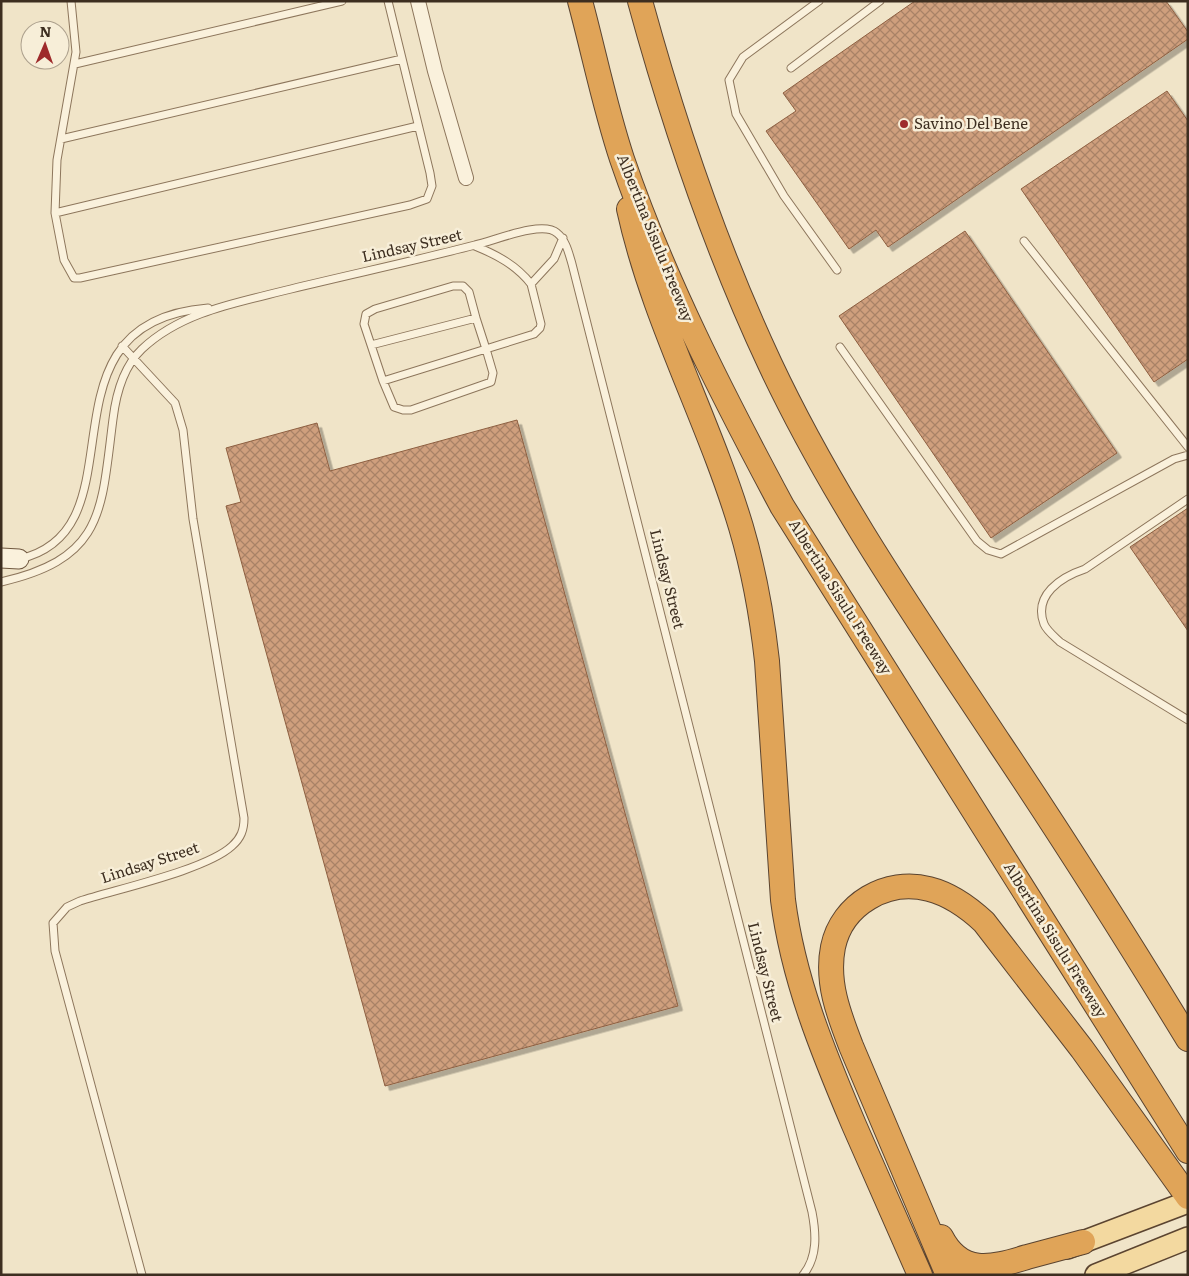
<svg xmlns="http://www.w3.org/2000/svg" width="1189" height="1276" font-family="Literata,serif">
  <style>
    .building { fill: url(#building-cross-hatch); stroke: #8d5f41; filter: url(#shadow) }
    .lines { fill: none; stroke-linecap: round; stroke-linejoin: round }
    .service-casing { stroke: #8d765c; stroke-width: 9 }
    .minor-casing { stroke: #8d765c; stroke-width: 16 }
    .secondary-casing { stroke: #6f573f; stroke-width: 21 }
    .primary-casing { stroke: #5b4430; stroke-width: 24 }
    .motorway-casing { stroke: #5b4430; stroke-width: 26 }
    .service { stroke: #faf1dc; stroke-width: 7 }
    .minor { stroke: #faf1dc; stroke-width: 14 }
    .secondary { stroke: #faf1dc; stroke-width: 19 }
    .primary { stroke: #f3d9a0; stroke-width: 21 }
    .motorway { stroke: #e0a458; stroke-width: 24 }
    .poi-dot { fill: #9e2a2b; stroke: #f7eed8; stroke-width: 2 }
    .labels { text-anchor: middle; stroke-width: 5; stroke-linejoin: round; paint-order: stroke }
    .poi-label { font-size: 15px; fill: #3d2e20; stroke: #f7eed8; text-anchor: start }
    .street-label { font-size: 15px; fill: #3d2e20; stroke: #f7eed8 }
  </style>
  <defs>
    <pattern id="building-cross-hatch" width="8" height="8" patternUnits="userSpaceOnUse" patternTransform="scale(1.25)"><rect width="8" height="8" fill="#cf9f7d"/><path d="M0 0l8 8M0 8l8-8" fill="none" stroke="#a98266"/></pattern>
    <filter id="shadow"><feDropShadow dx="4.5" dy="4.5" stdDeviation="0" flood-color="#0004"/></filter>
  </defs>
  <rect width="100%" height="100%" fill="#f0e4c8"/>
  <path class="building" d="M915,1h251l22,31v7l-300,208 -12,-17 -27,19 -83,-118 30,-20 -13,-18z
    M1167,91l21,30v238l-34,23 -133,-193z
    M965,231l152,222 -126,85 -152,-222z
    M517,420l161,586 -293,80 -159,-580 15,-4 -15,-54 91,-25 13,48z
    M1188,508v123l-58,-84z"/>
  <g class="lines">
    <defs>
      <path id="service" d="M71,1l5,51 -19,108 -2,53 9,47 10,18h6l330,-73 17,-6 5,-13 -2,-13 -42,-172
        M819,1l-76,56 -14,23 7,34 48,82 53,74
        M75,64l267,-63
        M791,68l89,-67
        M61,139l341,-80
        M55,213l363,-87
        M1024,241l164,206
        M475,246c22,9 41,19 56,38l23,-25 9,-21
        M476,318l-7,-26 -6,-6h-10l-78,23 -9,5 -2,10 19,57 11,26 9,3h8l80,-28 2,-9 -7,-24 48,-15 6,-6 1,-4 -10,-40
        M371,345l105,-27 10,31 -103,32
        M122,346l53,57 8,27 10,89 51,299c0,12 -3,20 -12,28 -26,24 -115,43 -152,55l-13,6 -14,16 2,28 87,324
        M840,347l137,194 11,9 13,4 173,-95 14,-4
        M1188,499l-103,70c-24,8 -52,26 -41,55 3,7 11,13 16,18l128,78
        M19,559c129,-29 9,-237 189,-251
        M1,582c104,-24 100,-71 112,-163 3,-25 10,-52 29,-70 40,-38 98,-47 149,-60 61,-15 123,-28 184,-44 19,-4 67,-25 82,-12 9,7 12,21 15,31l240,948c4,21 6,45 -9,63"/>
      <path id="minor" d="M418,1l17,70 31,107"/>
      <path id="secondary" d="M1,558l18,1"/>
      <path id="primary" d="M1067,1248l121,-46
        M1096,1275l92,-37"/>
      <path id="motorway" d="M580,1c14,52 25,107 42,158 41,120 100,235 160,347l406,645
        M640,1c34,124 75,246 130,363 63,134 148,256 230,380 65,97 127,195 188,295
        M629,209c24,110 80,211 112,318 13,44 21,89 26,134l16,239c10,79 40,152 71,225 22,50 44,100 66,150
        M941,1237c20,39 50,31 86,20 19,-5 38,-10 56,-15
        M948,1275l-97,-229c-12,-31 -25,-64 -18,-99 9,-43 54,-69 96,-58 20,5 40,19 55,33l98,127 106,148"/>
    </defs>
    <use href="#service" class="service-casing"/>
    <use href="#minor" class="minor-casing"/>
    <use href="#secondary" class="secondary-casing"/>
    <use href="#primary" class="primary-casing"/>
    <use href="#motorway" class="motorway-casing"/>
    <use href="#service" class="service"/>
    <use href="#minor" class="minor"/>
    <use href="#secondary" class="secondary"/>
    <use href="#primary" class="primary"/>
    <use href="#motorway" class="motorway"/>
  </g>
  <circle class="poi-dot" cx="904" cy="124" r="5"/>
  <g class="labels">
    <g class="poi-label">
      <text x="914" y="129">Savino Del Bene</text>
    </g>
    <g class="street-label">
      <text transform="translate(655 238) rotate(68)" y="5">Albertina Sisulu Freeway</text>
      <text transform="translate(412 246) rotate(-13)" y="5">Lindsay Street</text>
      <text transform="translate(667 579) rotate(76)" y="5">Lindsay Street</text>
      <text transform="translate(840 597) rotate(58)" y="5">Albertina Sisulu Freeway</text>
      <text transform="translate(150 863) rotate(-18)" y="5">Lindsay Street</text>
      <text transform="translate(1055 940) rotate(58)" y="5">Albertina Sisulu Freeway</text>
      <text transform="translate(765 972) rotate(76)" y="5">Lindsay Street</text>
    </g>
  </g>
  <rect width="1189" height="1276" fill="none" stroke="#3d2e20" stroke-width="5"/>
  <g transform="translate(45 45) rotate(2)"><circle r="24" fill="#f7eed8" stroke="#ada18e"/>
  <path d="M0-4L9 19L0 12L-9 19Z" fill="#9e2a2b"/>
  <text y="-8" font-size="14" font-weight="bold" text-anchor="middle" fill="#3d2e20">N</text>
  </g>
</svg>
